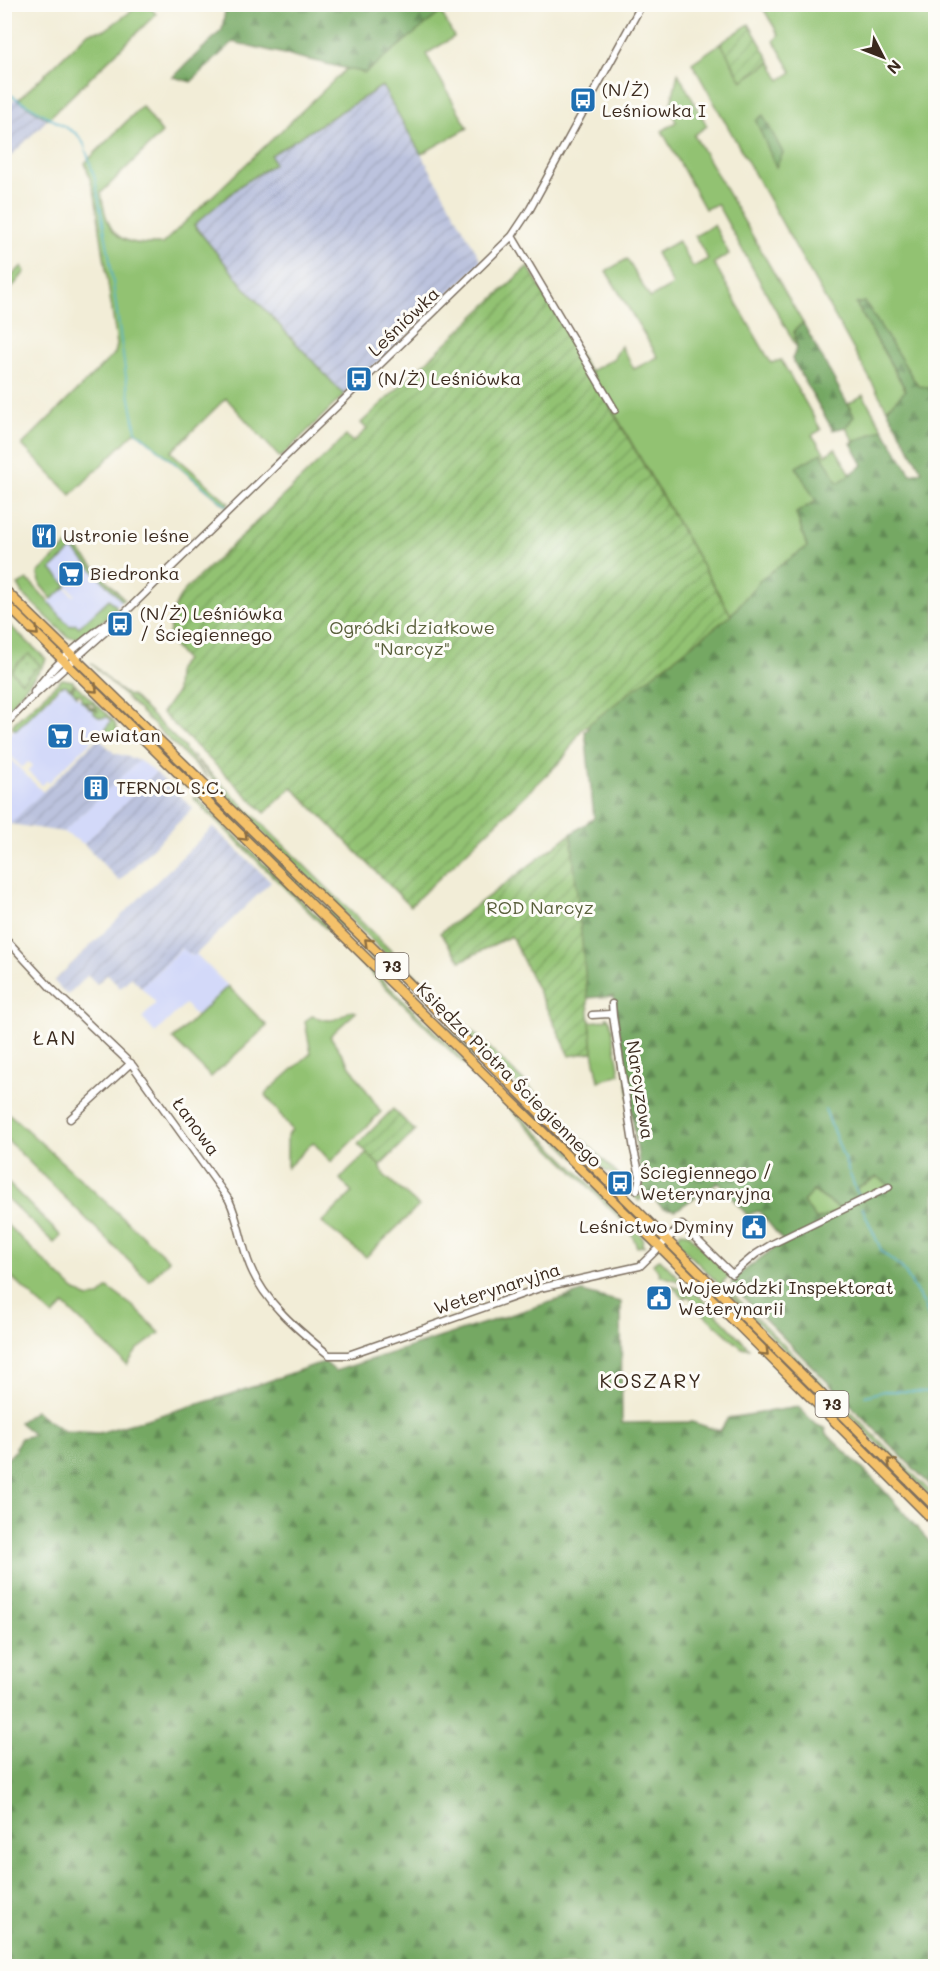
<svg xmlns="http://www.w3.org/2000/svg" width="940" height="1971" font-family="Mali,sans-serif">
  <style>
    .built { fill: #d3d9f9 }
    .industrial { fill: url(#industrial-furrows) }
    .grass { fill: #92c272; stroke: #667648; stroke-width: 1.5 }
    .forest { fill: url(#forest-firs); stroke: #586941; stroke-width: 1.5; fill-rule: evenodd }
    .park { fill: url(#park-dots); stroke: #667648; stroke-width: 1.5 }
    .garden { fill: url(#garden-furrows); stroke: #667648; stroke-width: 1.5 }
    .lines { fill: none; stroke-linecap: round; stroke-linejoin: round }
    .stream { stroke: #4eb0cd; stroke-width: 1.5 }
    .minor-casing { stroke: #7b6e5f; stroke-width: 9 }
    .major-casing { stroke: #7b6e5f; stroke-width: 11 }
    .minor { stroke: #fff; stroke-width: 6 }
    .major { stroke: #f4c16a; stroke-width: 8 }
    .oneway { stroke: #8e6e40 }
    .labels { text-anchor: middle; stroke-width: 6; stroke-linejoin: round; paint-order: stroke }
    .shield { fill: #fdfcf7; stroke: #75695f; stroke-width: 1.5 }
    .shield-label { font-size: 16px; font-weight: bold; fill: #3b2a1e }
    .poi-label { font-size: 18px; fill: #3b2a1e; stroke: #fdfcf7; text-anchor: start }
    .street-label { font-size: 18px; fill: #3b2a1e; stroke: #fdfcf7 }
    .park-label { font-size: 18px; fill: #595f3b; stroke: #fdfcf7 }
    .neighbourhood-label { font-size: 20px; letter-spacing: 1.5px; fill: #3b2a1e; stroke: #fdfcf7 }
  </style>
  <defs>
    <pattern id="industrial-furrows" width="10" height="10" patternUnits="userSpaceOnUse" patternTransform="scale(1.5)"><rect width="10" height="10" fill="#bcc3de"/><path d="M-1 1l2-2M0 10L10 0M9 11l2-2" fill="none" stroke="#a2a8be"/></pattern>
    <pattern id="forest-firs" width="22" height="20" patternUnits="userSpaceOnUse" patternTransform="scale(1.5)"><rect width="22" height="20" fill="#75a864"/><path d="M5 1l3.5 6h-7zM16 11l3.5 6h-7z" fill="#618952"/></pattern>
    <pattern id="park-dots" width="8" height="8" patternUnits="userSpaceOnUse" patternTransform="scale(1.5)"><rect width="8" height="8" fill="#92c272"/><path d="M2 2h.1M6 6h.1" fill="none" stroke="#789e5d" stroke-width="1.8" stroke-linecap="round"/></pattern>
    <pattern id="garden-furrows" width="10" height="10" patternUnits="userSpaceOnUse" patternTransform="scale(1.5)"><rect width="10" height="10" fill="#92c272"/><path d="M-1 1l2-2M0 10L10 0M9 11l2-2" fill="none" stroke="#789e5d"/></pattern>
  </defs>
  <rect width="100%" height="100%" fill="#fdfcf7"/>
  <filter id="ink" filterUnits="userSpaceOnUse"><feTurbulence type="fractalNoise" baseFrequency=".0167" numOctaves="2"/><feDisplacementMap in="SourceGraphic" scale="12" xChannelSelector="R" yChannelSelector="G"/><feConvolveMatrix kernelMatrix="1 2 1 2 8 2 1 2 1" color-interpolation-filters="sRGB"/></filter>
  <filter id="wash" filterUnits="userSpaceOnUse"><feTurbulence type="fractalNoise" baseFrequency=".008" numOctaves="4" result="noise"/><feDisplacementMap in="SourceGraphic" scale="24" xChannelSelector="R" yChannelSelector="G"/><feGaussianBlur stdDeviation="1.35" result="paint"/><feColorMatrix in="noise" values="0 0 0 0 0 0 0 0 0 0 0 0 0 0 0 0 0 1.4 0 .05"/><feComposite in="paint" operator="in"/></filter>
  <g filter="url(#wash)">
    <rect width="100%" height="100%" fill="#f2edd7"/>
    <path class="built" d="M73,549l49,52 -6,5 -7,-6 -30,27 -3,-3 -3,3 -4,-1 -21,-23 17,-16 8,9 2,-1 -24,-26z
      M63,685l4,1 32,31h7l5,5 -62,60 -3,-1 -4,4 -15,-14 6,-6 -5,-3 -6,6 -17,-19v-9l9,-11h3z
      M5,754l38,38 -38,37z
      M139,760l17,13 -72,71 -21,-12z
      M182,948l11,8 3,-2 32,32 -32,30 -11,-12 -30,29 -13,-15 14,-15 -15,-16z"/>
    <path class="industrial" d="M383,86l99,176 -138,133 -99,-107 -52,-63 48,-40 33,-21 -3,-9z
      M16,98l32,21 -43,43v-54z
      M98,738l16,15 25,7 -76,72 -53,-8z
      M156,773l37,35 -74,73 -35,-37z
      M213,827l58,55 -77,74 -13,-8 -40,39 -10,-10 -11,11 -12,-14 -11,10 -9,-9 -21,20 -13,-14z"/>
    <path class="grass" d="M140,5h8l8,9 -108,105 -30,-19 71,-68 16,-2z
      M761,5h174v395l-7,-13h-10l-53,-85 -9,2 50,87 -19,18 -195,-346 29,-20 21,38 29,-19 9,18 12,-8 -18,-31 5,-6z
      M441,11l13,26 -28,17 42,74 -47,26 -39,-68 -111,69 3,9 -33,21 -47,40 51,63 99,107 -64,63 -54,-60 -55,54 58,51 -3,3 -90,-75 -65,64 -49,-50 93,-92 2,-8 -22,-150 -10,-32 57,-57 20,27 -61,60c7,44 17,52 61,51l184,-175 19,4z
      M678,73l29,53 -13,9 109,188 -9,8 3,17 -80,-144 -12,5 -43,-78 14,-9 -6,-14z
      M714,225l15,29 -15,9 57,100 10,-3 40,70 -9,5 14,20 9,-7 16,26 -35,27 -20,12 11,34 -45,31 -31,37 -141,-244 23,-12 8,-13 13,23 24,-12 -52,-86 21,-12 23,39 23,-13 -17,-32 22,-12 15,26 15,-8 -13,-23z
      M22,266l3,6 -20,24v-14z
      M863,395l20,34 -29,13 -8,-15 8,-11 -6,-12z
      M71,542l53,57 -2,2 -49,-52 -22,20 16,17 -15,13 -11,-13 -3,-13z
      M27,580c7,3 34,38 43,46l6,-2 3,3 30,-28 7,7v4l-35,28 -13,-1 -44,-42 -6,-10z
      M5,621l41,38 -3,7 -38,46z
      M91,663l26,25 12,8 2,-1 54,53v2l23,28z
      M82,672l218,208 352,351 -45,-45 -21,-17z
      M62,679l11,2 1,6 1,-3 39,37 4,11 -5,3 -5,-1 -2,-6 5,-7 -4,-4c-7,2 -10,0 -14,-5l1,-2 -4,-1 4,-2 3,5 1,-1 -5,-7 -9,-3 7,6 -2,1 -8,-8 1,-5 -5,-1v2l-6,-7h2v-4l-3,4 -4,-4 -6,1 -43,43h-3l-2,-2 2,-4z
      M192,755l450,443 -3,3 -30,-30 -2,1 -9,-8 -360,-356z
      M195,796l390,383 58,59 -1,6 2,2 -7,1 -8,-19 -48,-49 -388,-381z
      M228,986l39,40 -56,51 -38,-38z
      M350,1011l6,1 -26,24 51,76 -50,50 -18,-20 -26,26v-32l5,-6 -27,-36 46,-41 -6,-32 7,-5c18,6 22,6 38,-5z
      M607,1017l4,5 9,52 -21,7 -6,-29 -3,-30 15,-2z
      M4,1109l165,151 -20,21 -144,-143z
      M367,1153l13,13 4,9 35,31 -53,51 -44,-34 30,-30 -12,-14z
      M878,1177l13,7 -29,17 -6,-13z
      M5,1180l56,56 -7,7 -49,-46z
      M813,1191l29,19 -26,10 -13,-18z
      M5,1223l69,67 14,8 10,-1 10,-9 26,19 26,26 -23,17 -10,15 -63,-60 -11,11 -48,-45z
      M681,1232l7,1 41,43 -7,7 213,213v5l-256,-257 -2,-6z
      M660,1259l24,24 -25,-8 1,-2 -7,-9 2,-3z
      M670,1285l28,10 9,9 -8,7v-6l-11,-9 -4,2z
      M708,1305l41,43h-7l-41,-36z"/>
    <path class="forest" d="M226,5v-1l224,1 -85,68 -132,-31 -42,40 -18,-5 49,-47z
      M763,115l20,38 -7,14 -20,-46z
      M865,302l53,84 10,1 7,13v1090l-203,-204v-6l51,-39 -24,-30 -12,4 -29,-33 -42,28 -13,-2 -20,-20 -29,-192 -27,2 -16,-164 23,-16 -9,-87 3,-2 1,-6 142,-108 31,-37 45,-31 -11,-34 20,-12 -20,-34 25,-14 17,30 25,-18 -12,-22 32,-14 28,45 11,-3 -35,-62 19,-19 -50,-86zM877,1177l13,8 -28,15 -6,-12zM813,1191l29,19 -25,10 -14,-18z
      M803,323l51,93 -8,11 -13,3 -3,-5 -38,-66 5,-11 -3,-17z
      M582,1292l39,10 1,121 70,-1 28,9 8,-13 70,-11 19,18 9,4 -1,3 54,53 56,63v418h-930v-505l11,-11v-4l5,-8 13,-3 -15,-13 16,-11 29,20 35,2 130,-38 85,-30 11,-3 10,9z"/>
    <path class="park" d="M29,654l11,11 -18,17 -11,-11 8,-9z"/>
    <path class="garden" d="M749,24l22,38 -29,19 -21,-38z
      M528,266l203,349 -150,115 -18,29 -153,147 -118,-119 -27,26 -103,-100 14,-20 1,-24 8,-9 -16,-19c1,-21 3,-36 17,-52l160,-153 7,6 14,-13 -6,-6z
      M571,834l22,218 -23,4 -59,-120 -50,25 -21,-28z
      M393,1109l22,22 -35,35 -22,-22z"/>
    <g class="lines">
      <path class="stream" d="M4,91l73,43 7,10 11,35 14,75 17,123 10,54 93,77
        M825,1109l34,89
        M862,1207l20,45 20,16 23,38 11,33
        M865,1396l19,-5 52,1"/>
    </g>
  </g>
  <g filter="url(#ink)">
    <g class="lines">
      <defs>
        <path id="minor" d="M512,236l103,174
          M34,692c20,-28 48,-51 76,-71
          M4,726l25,-26 76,-68 407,-396 18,-27 112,-205
          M4,937l47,51 82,78 96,134c10,21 12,44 21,66 15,37 48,64 79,89h19l192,-67 100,-22 42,-41 50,49 24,-20 16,-10 117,-57
          M612,1004l1,12
          M592,1015l17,-1 4,2 21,134 6,26 -3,14
          M70,1119l61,-56"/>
        <path id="major" d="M4,589l399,388 533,531
          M4,602l656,645 276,276"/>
      </defs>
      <use href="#minor" class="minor-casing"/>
      <use href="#major" class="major-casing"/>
      <use href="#minor" class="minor"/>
      <use href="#major" class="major"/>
    </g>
    <defs><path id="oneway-chevron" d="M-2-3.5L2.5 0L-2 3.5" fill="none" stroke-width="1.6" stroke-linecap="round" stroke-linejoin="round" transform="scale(1.5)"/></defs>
    <g class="oneway">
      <use href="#oneway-chevron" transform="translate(35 632) rotate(44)"/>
      <use href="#oneway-chevron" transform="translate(94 689) rotate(44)"/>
      <use href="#oneway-chevron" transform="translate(244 837) rotate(45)"/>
      <use href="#oneway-chevron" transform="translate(368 942) rotate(-136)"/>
      <use href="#oneway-chevron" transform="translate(765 1352) rotate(45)"/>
      <use href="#oneway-chevron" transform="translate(891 1462) rotate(-135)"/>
    </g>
  </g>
  <defs>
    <symbol id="bus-square" viewBox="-11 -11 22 22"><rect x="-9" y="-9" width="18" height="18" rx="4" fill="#1f6fb2" stroke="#fdfcf7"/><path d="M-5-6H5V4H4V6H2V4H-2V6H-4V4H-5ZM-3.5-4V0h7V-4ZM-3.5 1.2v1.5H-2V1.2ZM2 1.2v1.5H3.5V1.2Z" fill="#fff"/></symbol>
    <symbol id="restaurant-square" viewBox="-11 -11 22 22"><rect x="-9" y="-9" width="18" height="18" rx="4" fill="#1f6fb2" stroke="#fdfcf7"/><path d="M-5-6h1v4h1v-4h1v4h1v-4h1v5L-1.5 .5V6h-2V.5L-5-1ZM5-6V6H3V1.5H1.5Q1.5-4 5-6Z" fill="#fff"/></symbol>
    <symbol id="supermarket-square" viewBox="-11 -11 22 22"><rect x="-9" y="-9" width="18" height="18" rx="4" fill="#1f6fb2" stroke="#fdfcf7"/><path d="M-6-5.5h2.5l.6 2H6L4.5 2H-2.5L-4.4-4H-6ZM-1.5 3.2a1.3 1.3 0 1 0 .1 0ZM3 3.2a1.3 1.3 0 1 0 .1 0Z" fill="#fff"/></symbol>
    <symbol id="building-square" viewBox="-11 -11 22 22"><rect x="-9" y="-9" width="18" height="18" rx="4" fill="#1f6fb2" stroke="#fdfcf7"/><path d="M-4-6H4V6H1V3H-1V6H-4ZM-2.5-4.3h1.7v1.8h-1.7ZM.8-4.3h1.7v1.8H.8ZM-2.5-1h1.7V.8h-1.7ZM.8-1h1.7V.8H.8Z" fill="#fff"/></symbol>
    <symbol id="civic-square" viewBox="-11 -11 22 22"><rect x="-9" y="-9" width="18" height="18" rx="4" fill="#1f6fb2" stroke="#fdfcf7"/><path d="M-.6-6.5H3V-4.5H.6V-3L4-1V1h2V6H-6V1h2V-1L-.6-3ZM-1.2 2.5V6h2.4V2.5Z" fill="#fff"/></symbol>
  </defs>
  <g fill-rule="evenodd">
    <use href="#bus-square" x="568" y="85" width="30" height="30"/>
    <use href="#bus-square" x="344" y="364" width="30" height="30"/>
    <use href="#restaurant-square" x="29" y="521" width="30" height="30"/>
    <use href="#supermarket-square" x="56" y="559" width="30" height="30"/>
    <use href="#bus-square" x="105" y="609" width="30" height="30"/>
    <use href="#supermarket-square" x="45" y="721" width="30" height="30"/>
    <use href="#building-square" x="81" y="773" width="30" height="30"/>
    <use href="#bus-square" x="605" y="1168" width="30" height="30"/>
    <use href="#civic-square" x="739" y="1212" width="30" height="30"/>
    <use href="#civic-square" x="644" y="1283" width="30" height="30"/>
  </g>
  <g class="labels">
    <g class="shield">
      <rect x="375.5" y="953" width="33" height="26" rx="4.5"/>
      <rect x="815.5" y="1391" width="33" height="26" rx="4.5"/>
    </g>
    <g class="shield-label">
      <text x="392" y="972">73</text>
      <text x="832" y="1410">73</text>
    </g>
    <g class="poi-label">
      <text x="602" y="96">(N/Ż)<tspan x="602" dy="21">Leśniowka I</tspan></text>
      <text x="378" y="385">(N/Ż) Leśniówka</text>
      <text x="63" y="542">Ustronie leśne</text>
      <text x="90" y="580">Biedronka</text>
      <text x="140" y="620">(N/Ż) Leśniówka<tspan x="140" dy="21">/ Ściegiennego</tspan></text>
      <text x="80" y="742">Lewiatan</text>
      <text x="116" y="794">TERNOL S.C.</text>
      <text x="640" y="1179">Ściegiennego /<tspan x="640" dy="21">Weterynaryjna</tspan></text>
      <text x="734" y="1233" text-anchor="end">Leśnictwo Dyminy</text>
      <text x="678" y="1294">Wojewódzki Inspektorat<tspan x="678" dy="21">Weterynarii</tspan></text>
    </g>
    <g class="street-label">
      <text transform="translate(404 322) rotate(-44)" y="6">Leśniówka</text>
      <text transform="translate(509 1075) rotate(45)" y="6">Księdza Piotra Ściegiennego</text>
      <text transform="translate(640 1090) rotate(81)" y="6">Narcyzowa</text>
      <text transform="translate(196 1127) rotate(54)" y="6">Łanowa</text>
      <text transform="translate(497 1289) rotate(-18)" y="6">Weterynaryjna</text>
    </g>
    <g class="park-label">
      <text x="412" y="634">Ogródki działkowe<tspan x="412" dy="21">"Narcyz"</tspan></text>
      <text x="540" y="914">ROD Narcyz</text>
    </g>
    <g class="neighbourhood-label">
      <text x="55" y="1045">ŁAN</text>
      <text x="651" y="1388">KOSZARY</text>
    </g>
  </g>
  <rect width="940" height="1971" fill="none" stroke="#fdfcf7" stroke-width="24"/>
  <g transform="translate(883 57) rotate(132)" stroke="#fdfcf7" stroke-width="4.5" paint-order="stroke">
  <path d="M0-4.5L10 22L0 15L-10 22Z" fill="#3b2a1e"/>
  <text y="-9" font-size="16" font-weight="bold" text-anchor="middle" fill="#3b2a1e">N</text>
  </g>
</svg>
